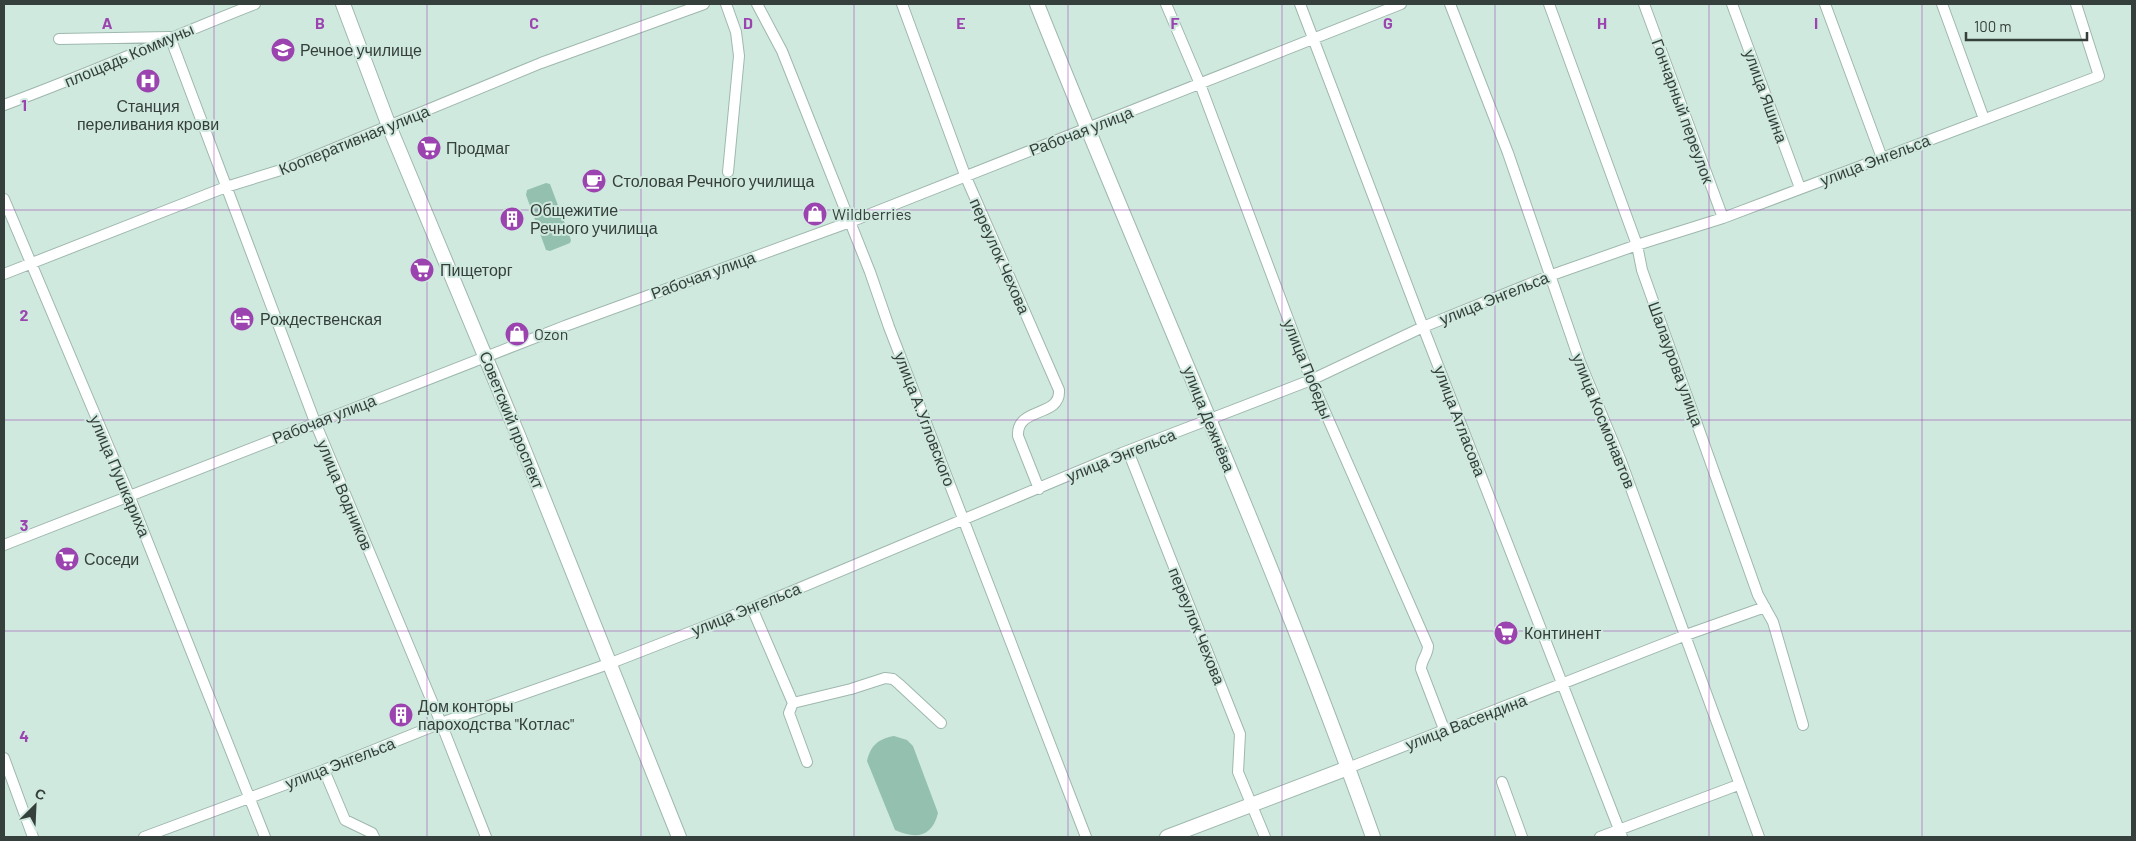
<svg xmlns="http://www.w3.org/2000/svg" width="2136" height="841" font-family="Barlow,sans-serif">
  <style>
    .pitch { fill: #94c0b0 }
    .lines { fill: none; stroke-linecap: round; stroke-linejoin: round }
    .street-casing { stroke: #9fb8ae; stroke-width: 12 }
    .secondary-casing { stroke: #9fb8ae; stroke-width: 16 }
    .street { stroke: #fff; stroke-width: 10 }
    .secondary { stroke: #fff; stroke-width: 14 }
    .grid { fill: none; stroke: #9b43af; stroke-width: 1; stroke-opacity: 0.55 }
    .labels { text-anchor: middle; stroke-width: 4; stroke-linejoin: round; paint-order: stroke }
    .poi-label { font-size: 16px; fill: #353f3b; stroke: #d0e9df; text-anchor: start }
    .street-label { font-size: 16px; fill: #353f3b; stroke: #d0e9df }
    .grid-label { font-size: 16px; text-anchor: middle; font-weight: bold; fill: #9b43af; stroke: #d0e9df; stroke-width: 4; stroke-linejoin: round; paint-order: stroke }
  </style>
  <rect width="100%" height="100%" fill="#d0e9df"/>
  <path class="pitch" d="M546,183l4,1 21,56 -1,3 -20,8 -4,-1 -20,-55 1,-5z
    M894,736l13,4 6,6 25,67c-6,25 -23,26 -43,17l-28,-69c4,-16 11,-22 27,-25z"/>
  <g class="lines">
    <defs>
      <path id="street" d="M726,4l10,28 3,24 -11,116
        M757,4l25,47 88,221 19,55 197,510
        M902,4l63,171 94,215c2,28 -43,16 -41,46l21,53
        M1166,4l34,80 111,296 117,266c0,9 -7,14 -7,23l23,60
        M1300,4l123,323 199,510
        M1450,4l58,149 72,209 41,99 138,376
        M1549,4l88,241 5,25 116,325 15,27 30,103
        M1644,4l79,214
        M1732,4l68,184
        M1825,4l57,154
        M1942,4l42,115
        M59,39l111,-2 145,385 126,301 45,114
        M4,105c85,-31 167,-68 251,-101
        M4,199l125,296 136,342
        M4,274l222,-87 58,-18 257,-106 163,-59
        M1128,451l112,283 -2,38 27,65
        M4,545l561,-219 285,-104 551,-218
        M752,608l41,95 -4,10 18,49
        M793,703l58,-14 34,-11 8,1 6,5 42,39
        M4,758l29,79
        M1348,768l338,-133 79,-28
        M324,770l21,50 27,13 2,4
        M1502,782l20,55
        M144,837l180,-67 117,-47 170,-60 141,-55 370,-155 189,-73 112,-53 126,-51 88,-31 86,-27 376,-142 -23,-72
        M1600,837l138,-52"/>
      <path id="secondary" d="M343,4l46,122 129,309 161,402
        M1037,4c111,278 236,551 336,833
        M1167,837l181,-69"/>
    </defs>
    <use href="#street" class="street-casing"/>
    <use href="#secondary" class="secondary-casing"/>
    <use href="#street" class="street"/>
    <use href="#secondary" class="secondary"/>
  </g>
  <path class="grid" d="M214,4v833M427,4v833M641,4v833M854,4v833M1068,4v833M1282,4v833M1495,4v833M1709,4v833M1922,4v833M4,210h2128M4,420h2128M4,631h2128"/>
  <defs>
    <symbol id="university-disc" viewBox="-11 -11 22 22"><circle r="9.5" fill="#9b43af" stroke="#d0e9df"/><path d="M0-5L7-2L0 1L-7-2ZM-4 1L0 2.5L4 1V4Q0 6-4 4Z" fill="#fff"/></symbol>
    <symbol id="hospital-disc" viewBox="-11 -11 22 22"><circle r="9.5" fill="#9b43af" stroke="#d0e9df"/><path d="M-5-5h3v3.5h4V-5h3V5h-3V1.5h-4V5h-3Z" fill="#fff"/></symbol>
    <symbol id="supermarket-disc" viewBox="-11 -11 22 22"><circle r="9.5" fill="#9b43af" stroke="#d0e9df"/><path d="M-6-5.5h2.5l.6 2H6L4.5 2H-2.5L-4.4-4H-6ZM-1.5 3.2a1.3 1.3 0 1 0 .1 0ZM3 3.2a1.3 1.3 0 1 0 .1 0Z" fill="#fff"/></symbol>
    <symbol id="cafe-disc" viewBox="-11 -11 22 22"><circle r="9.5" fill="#9b43af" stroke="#d0e9df"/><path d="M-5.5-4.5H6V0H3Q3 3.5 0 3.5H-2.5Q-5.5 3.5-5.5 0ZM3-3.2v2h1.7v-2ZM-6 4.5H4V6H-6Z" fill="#fff"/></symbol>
    <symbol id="shop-disc" viewBox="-11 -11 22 22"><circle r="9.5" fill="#9b43af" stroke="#d0e9df"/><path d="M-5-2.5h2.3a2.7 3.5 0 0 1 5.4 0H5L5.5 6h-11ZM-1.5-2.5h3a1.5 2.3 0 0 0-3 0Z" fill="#fff"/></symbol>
    <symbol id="building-disc" viewBox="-11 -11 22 22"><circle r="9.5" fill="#9b43af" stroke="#d0e9df"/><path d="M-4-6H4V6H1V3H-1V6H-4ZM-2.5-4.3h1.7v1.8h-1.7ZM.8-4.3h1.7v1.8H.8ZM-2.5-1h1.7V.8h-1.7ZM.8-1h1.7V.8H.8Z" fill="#fff"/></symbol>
    <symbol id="hotel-disc" viewBox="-11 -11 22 22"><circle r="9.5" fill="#9b43af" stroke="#d0e9df"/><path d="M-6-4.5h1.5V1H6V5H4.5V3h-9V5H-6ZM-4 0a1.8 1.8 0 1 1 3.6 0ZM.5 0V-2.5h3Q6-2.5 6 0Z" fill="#fff"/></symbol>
  </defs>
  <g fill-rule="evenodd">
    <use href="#university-disc" x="269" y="36" width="28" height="28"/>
    <use href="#hospital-disc" x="134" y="67" width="28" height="28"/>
    <use href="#supermarket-disc" x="415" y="134" width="28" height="28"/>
    <use href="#cafe-disc" x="580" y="167" width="28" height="28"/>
    <use href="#shop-disc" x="801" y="200" width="28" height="28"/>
    <use href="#building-disc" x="498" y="205" width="28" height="28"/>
    <use href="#supermarket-disc" x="408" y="256" width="28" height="28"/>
    <use href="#hotel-disc" x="228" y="305" width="28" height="28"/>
    <use href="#shop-disc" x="503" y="320" width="28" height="28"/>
    <use href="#supermarket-disc" x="53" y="545" width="28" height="28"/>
    <use href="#supermarket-disc" x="1492" y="619" width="28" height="28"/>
    <use href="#building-disc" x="387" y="701" width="28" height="28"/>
  </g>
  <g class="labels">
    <g class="poi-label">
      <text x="300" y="56">Речное училище</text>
      <text x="148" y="112" text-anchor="middle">Станция<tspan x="148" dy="18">переливания крови</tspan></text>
      <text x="446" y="154">Продмаг</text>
      <text x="612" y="187">Столовая Речного училища</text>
      <text x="530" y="216">Общежитие<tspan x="530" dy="18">Речного училища</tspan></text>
      <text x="832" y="220">Wildberries</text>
      <text x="440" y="276">Пищеторг</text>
      <text x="260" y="325">Рождественская</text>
      <text x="534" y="340">Ozon</text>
      <text x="84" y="565">Соседи</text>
      <text x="1524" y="639">Континент</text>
      <text x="418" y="712">Дом конторы<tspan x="418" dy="18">пароходства "Котлас"</tspan></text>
    </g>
    <g class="street-label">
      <text transform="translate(129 55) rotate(-23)" y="6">площадь Коммуны</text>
      <text transform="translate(1766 96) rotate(70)" y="6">улица Яшина</text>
      <text transform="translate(1683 111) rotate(70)" y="6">Гончарный переулок</text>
      <text transform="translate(1081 131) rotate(-21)" y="6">Рабочая улица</text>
      <text transform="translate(354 140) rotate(-22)" y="6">Кооперативная улица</text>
      <text transform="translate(1875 160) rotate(-21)" y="6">улица Энгельса</text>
      <text transform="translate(1000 256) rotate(66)" y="6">переулок Чехова</text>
      <text transform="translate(703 275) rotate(-20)" y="6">Рабочая улица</text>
      <text transform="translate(1494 298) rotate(-22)" y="6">улица Энгельса</text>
      <text transform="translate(1676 364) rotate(70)" y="6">Шалаурова улица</text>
      <text transform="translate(1308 369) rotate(68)" y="6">улица Победы</text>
      <text transform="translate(324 419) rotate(-21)" y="6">Рабочая улица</text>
      <text transform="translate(925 419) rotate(69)" y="6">улица А.Угловского</text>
      <text transform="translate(1209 419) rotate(68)" y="6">улица Дежнёва</text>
      <text transform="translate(512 420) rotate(68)" y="6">Советский проспект</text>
      <text transform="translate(1460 421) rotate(69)" y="6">улица Атласова</text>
      <text transform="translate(1604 421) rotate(68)" y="6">улица Космонавтов</text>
      <text transform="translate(1121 455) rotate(-22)" y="6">улица Энгельса</text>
      <text transform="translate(120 476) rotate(67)" y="6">улица Пушкариха</text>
      <text transform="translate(345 495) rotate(67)" y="6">улица Водников</text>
      <text transform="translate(746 609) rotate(-22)" y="6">улица Энгельса</text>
      <text transform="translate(1197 626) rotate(68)" y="6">переулок Чехова</text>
      <text transform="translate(1466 722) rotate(-21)" y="6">улица Васендина</text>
      <text transform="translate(340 763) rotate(-21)" y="6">улица Энгельса</text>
    </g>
  </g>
  <g class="grid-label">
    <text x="107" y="29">A</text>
    <text x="320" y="29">B</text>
    <text x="534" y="29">C</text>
    <text x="748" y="29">D</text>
    <text x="961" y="29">E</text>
    <text x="1175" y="29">F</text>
    <text x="1388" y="29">G</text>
    <text x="1602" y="29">H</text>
    <text x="1816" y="29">I</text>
    <text x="24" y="111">1</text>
    <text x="24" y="321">2</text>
    <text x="24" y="531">3</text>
    <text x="24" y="742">4</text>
  </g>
  <rect width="2136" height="841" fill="none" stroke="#353f3b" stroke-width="10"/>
  <g transform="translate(35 806) rotate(24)" stroke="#d0e9df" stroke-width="4" paint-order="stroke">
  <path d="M0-4L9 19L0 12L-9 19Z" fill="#353f3b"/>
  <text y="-8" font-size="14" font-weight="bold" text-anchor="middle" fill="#353f3b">С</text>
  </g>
  <path d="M1966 32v8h121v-8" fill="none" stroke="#353f3b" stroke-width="2.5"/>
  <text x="1974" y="32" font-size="15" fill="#353f3b" stroke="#d0e9df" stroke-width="4" paint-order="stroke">100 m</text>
</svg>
